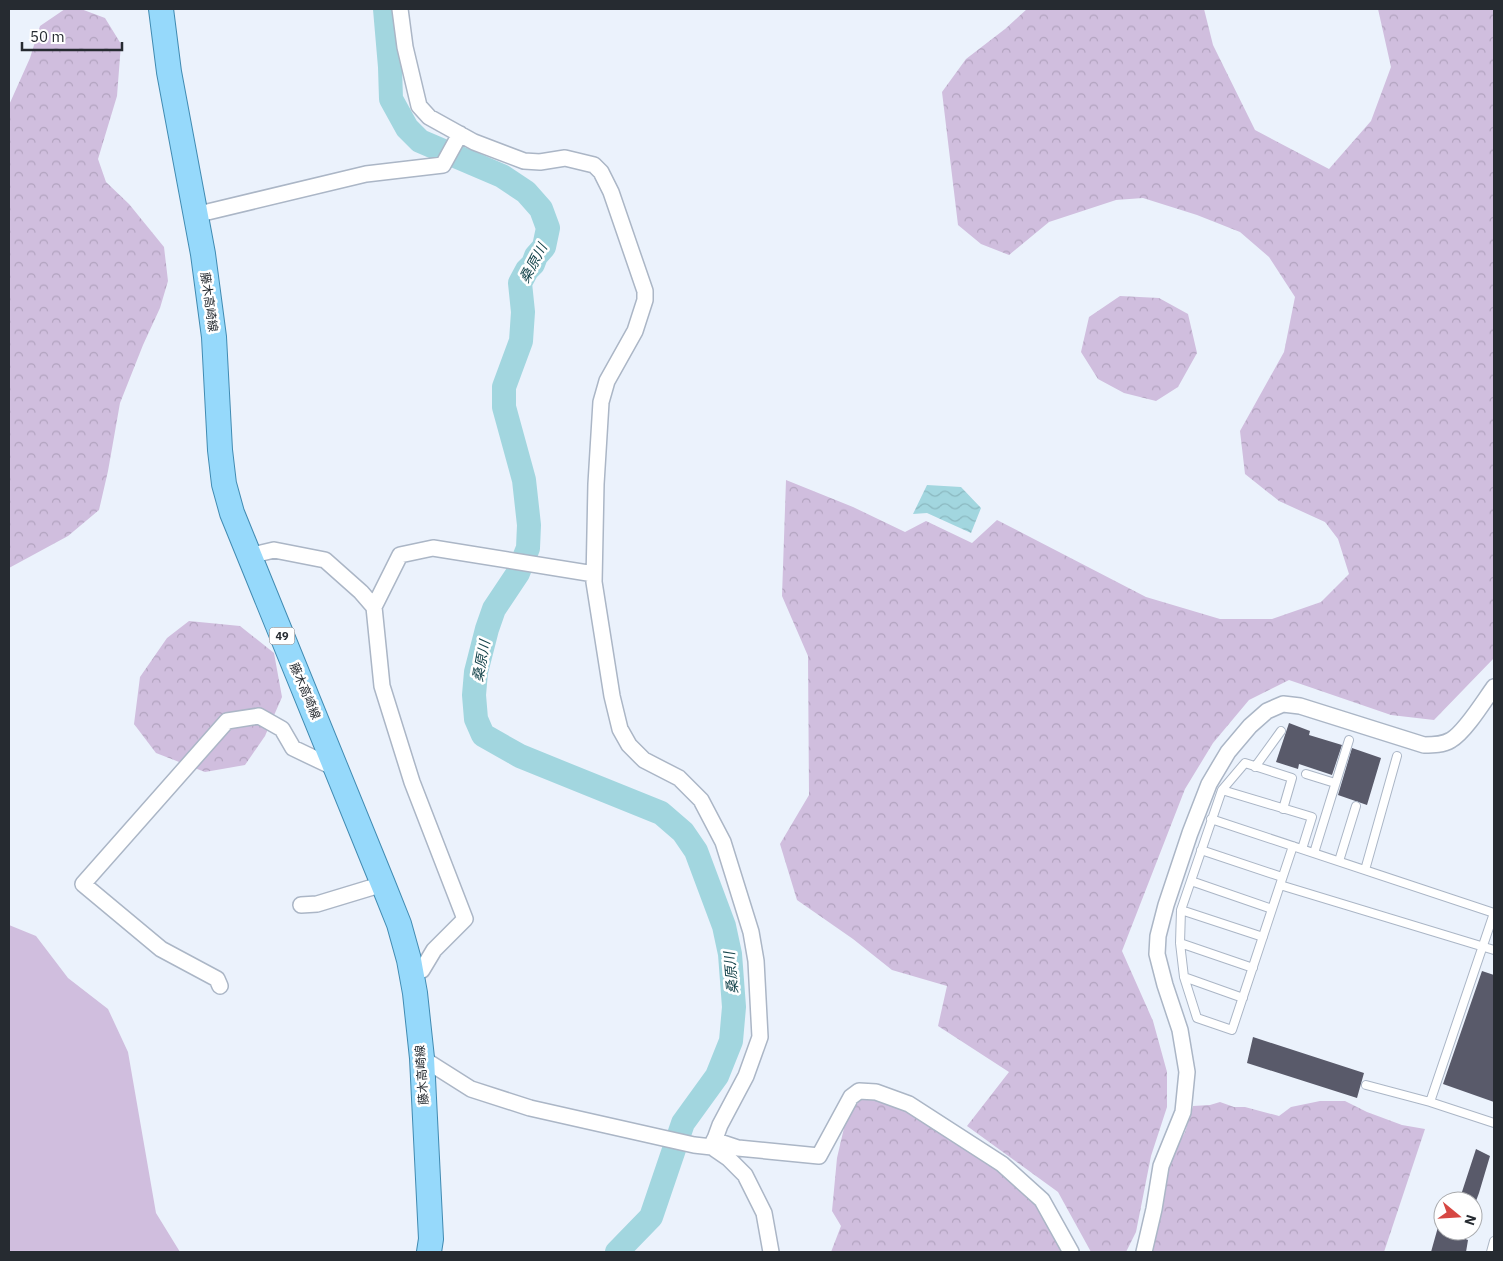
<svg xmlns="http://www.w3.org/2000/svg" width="1503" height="1261" font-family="'IBM Plex Sans','Noto Sans JP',sans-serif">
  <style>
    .grass { fill: #d0bede }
    .forest { fill: url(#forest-crowns) }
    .water { fill: url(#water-waves) }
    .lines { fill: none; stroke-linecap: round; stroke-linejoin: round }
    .river { stroke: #a2d6df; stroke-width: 24 }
    .building { fill: #595a6a }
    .lane-casing { stroke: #abb6c6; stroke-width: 10 }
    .street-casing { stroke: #abb6c6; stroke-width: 18 }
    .primary-casing { stroke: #418bb2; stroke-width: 26 }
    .lane { stroke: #fff; stroke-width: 8 }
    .street { stroke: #fff; stroke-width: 15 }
    .primary { stroke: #96d9fb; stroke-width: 24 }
    .labels { text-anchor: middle; stroke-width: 5; stroke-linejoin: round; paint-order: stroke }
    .shield { fill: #fff; stroke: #676b6f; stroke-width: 1 }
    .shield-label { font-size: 11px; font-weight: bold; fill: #262b31 }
    .street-label { font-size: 12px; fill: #262b31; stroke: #fff }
    .water-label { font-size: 14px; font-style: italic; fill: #18464d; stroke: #fff }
  </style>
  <defs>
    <pattern id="forest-crowns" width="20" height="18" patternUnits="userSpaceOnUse" patternTransform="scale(1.25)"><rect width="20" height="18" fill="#d0bede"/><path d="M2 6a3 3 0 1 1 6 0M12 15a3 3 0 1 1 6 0" fill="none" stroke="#b2a3bf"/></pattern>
    <pattern id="water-waves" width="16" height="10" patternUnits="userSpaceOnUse" patternTransform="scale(1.25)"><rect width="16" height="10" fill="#a2d6df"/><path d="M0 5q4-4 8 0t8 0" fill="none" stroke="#8bb8c0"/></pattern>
  </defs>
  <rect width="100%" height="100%" fill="#ebf2fc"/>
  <path class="grass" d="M9,925l27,11 32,42 40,31 20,43 28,161 24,39h-171z"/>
  <path class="forest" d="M65,9h16l24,9 16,26 -4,52 -19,63 8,23 23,22 35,43 4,34 -8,27 -17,37 -23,58 -12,68 -9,39 -31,26 -59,32v-463l21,-47 10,-32z
    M1027,9h177l9,36 42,85 74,39 42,-48 20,-54 -13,-58h116v649l-60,62 -43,-5 -102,-35 -40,20 -36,43 -28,46 -63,162 31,70 14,51v35l-16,49 -15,76 -10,20h-35l-33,-60 -91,-66 42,-54 -71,-46 9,-40 -55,-16 -39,-31 -56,-39 -17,-56 29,-49 -1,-139 -26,-60 4,-116 67,27 52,25 21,-11 46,22 25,-23 149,77 74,22h52l49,-17 28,-28 -11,-35 -13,-17 -46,-21 -34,-27 -5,-43 44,-79 11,-55 -26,-40 -29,-25 -43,-17 -54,-17 -27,2 -67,22 -40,33 -28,-11 -23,-19 -16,-133 24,-33 39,-30z
    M1120,296l39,2 29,16 9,39 -19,34 -22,14 -32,-8 -26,-14 -17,-27 8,-35z
    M189,621l51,5 34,27 8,44 -17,39 -20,29 -40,7 -49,-19 -22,-29 6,-47 27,-39z
    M862,1098l17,1 29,12 91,59 36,32 29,50h-233l10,-26 -9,-15 5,-53 10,-43z
    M1320,1101h25l22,11 35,13 23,4 -41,123h-235l18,-87 18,-33 8,-26 17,-1 10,-3 14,5h11l34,9 12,-9z"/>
  <path class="water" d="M927,485l34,2 20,21 -10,25 -44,-20 -14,1z"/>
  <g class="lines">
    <path class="river" d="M385,9l5,58 1,32 16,29 13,13 82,35 24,16 15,17 7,19 -4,19 -8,9 -3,8 -6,6 -7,13 3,29 -2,29 -17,46v20l20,73 5,45 -1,23 -10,25 -24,36 -7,20 -11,43 -2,23 2,24 7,16 37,21 141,57 22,19 13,19 28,75 6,28 4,53 -3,34 -14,35 -34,47 -32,94 -34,35"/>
  </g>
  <path class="building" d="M1289,723l21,8 -1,4 33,10 -10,30 -33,-11 -1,5 -22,-7z
    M1352,748l29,10 -14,47 -29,-10z
    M1482,971l12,4v127l-51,-18z
    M1253,1037l111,36 -7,25 -110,-35z
    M1476,1149l14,7 -11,37 -3,8h-17z
    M1438,1227l5,4 25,9 -2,12h-35z"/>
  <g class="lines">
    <defs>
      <path id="lane" d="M1255,767l26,-36
        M1306,774l29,9
        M1222,790l23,-27 47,15 -9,31
        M1211,819l283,94
        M1293,846l-13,39 214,65
        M1201,850l81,27
        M1314,853l35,-113
        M1339,861l17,-55
        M1365,870l32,-114
        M1191,881l81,28
        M1280,885l-48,145 -35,-12 -13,-41 -4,-34 1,-33 41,-120 90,27 -10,32
        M1181,910l82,27
        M1180,943l73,25
        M1184,977l59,21
        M1366,1085l64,17 64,21
        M1430,1102l64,-189
        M1491,1252l3,-11"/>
      <path id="street" d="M400,9l5,38 14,59 10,11 45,25 50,19 16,1 25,-4 29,7 7,7 10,20 34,99v9l-10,31 -28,50 -6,21 -5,82 -2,98 18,114 8,33 9,16 15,15 35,18 22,22 22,42 28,90 5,29 4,76 -14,39 -26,49 -8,22
        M195,215l171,-41 77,-9 17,-31
        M249,556l25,-6 51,10 36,32 13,15 26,-52 33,-7 161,26
        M374,607l8,79 30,96 53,137 -31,31 -12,20h-11
        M301,905l16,-1 66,-20
        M220,986l-3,-7 -56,-30 -78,-65 144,-163 32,-5 23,13 11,19 44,21
        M422,1058l49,31 59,19 164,37 18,2 16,11 17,17 19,38 7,39
        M714,1140l24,8 81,8 32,-59 8,-6 17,1 33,12 93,60 40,36 29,52
        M1144,1252l10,-43 7,-43 22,-54 4,-40 -7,-42 -15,-45 -8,-31 1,-18 8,-31 24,-72 19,-49 19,-32 22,-26 17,-15 16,-7 17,2 124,39c9,0 19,0 27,-5 14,-8 33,-39 43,-53"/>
      <path id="primary" d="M161,9l8,63 34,182 11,83 6,113 4,34 8,29 151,371 16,40 10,36 6,33 7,65 9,181 -2,13"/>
    </defs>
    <use href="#lane" class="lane-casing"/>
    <use href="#street" class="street-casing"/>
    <use href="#primary" class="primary-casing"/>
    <use href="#lane" class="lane"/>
    <use href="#street" class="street"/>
    <use href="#primary" class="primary"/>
  </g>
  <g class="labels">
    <rect class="shield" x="269.5" y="627.5" width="25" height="17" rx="4"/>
    <g class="shield-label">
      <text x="282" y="640">49</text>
    </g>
    <g class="street-label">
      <text transform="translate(209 302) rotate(82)" y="4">藤木高崎線</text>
      <text transform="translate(305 691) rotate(67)" y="4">藤木高崎線</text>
      <text transform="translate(422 1075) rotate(-94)" y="4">藤木高崎線</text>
    </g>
    <g class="water-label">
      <text transform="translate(533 263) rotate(-62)" y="5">桑原川</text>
      <text transform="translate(481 661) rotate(-80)" y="5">桑原川</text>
      <text transform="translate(731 973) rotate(-95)" y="5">桑原川</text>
    </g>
  </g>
  <rect width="1503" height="1261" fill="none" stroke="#262b31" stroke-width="20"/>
  <g transform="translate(1458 1216) rotate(108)"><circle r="24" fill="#ffffff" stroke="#a8aaad"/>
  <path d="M0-4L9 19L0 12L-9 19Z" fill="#d64743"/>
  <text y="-8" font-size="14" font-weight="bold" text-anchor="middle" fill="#262b31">N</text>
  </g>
  <path d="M22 42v8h100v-8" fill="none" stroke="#262b31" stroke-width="2.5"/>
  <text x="30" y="42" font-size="15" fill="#262b31" stroke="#ffffff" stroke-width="4" paint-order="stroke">50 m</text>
</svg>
